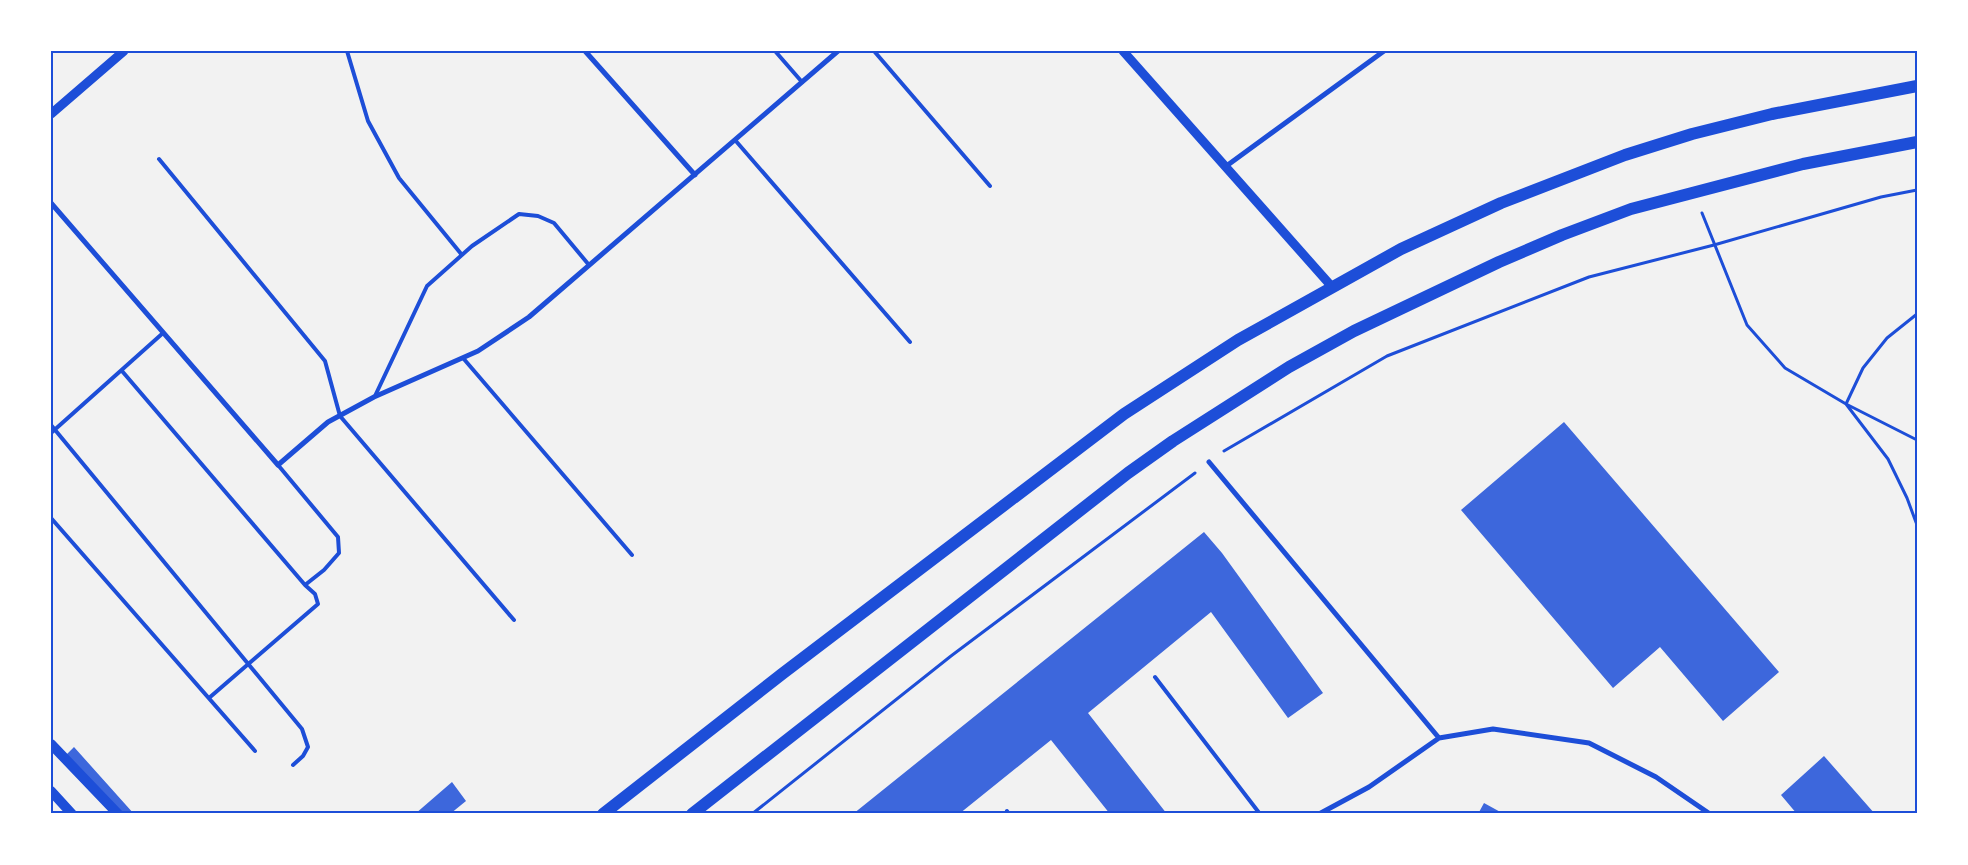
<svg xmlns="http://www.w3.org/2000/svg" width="1968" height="865" font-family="Figtree,sans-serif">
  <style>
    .building { fill: #3d67dc }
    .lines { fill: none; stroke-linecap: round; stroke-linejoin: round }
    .path { stroke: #1d4ed8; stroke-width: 3 }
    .service { stroke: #1d4ed8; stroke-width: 4 }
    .minor { stroke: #1d4ed8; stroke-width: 5 }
    .tertiary { stroke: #1d4ed8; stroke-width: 9 }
    .secondary { stroke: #1d4ed8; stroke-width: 10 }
    .primary { stroke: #1d4ed8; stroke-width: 12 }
    .neatline { fill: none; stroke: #1d4ed8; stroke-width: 2 }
  </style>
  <rect width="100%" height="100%" fill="#f2f2f2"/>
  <path class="building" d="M1564,422l215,250 -56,49 -63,-74 -47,41 -152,-178z
    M1204,532l18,21 101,140 -35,25 -77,-106 -123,101 79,101h-57l-59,-74 -92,74h-106z
    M74,747l60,67h-17l-52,-58z
    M1824,756l51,58h-78l-16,-19z
    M452,782l14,19 -16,13h-35z
    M1484,803l20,11h-26z"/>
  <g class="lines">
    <path class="path" d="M1702,213l45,112 38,43 61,36 71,36
      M1917,314l-30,24 -24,30 -17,36 42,55 19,39 10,27
      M1224,451l163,-95 202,-79 125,-32 167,-48 36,-7
      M752,814l199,-158 244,-183"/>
    <path class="service" d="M347,51l21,70 31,57 63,77
      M775,51l27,31
      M874,51l116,135
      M735,140l175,202
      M159,159l166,202 15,55 174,204
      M463,358l169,197
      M122,371l183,214 19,-15 15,-17 -1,-16 -60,-72
      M375,396l52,-110 45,-40 47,-32 19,2 16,7 35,42
      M51,425l251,304 6,18 -5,9 -10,9
      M51,433l112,-100
      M51,518l204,233
      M1155,677l105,137
      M209,698l109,-94 -3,-10 -10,-9
      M1007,811l2,3"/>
    <path class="minor" d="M585,51l110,124
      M1225,167l159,-116
      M51,203l227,262 50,-43 46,-25 104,-46 51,-34 309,-266
      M1209,462l230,276 -70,49 -50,27
      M1439,738l54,-9 96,14 67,34 54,37"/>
    <path class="tertiary" d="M1123,51l210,237
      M51,114l73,-63"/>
    <path class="secondary" d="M51,744l67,70
      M51,791l21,23"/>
    <path class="primary" d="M603,814l179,-140 342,-260 114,-74 163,-91 100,-46 124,-48 67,-21 80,-20 145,-28
      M692,814l436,-341 45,-32 116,-74 65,-36 145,-69 63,-27 69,-26 172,-45 114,-22"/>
  </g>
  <rect width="1968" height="865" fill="none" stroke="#ffffff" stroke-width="105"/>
  <rect x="52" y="52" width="1864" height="760" class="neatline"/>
</svg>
